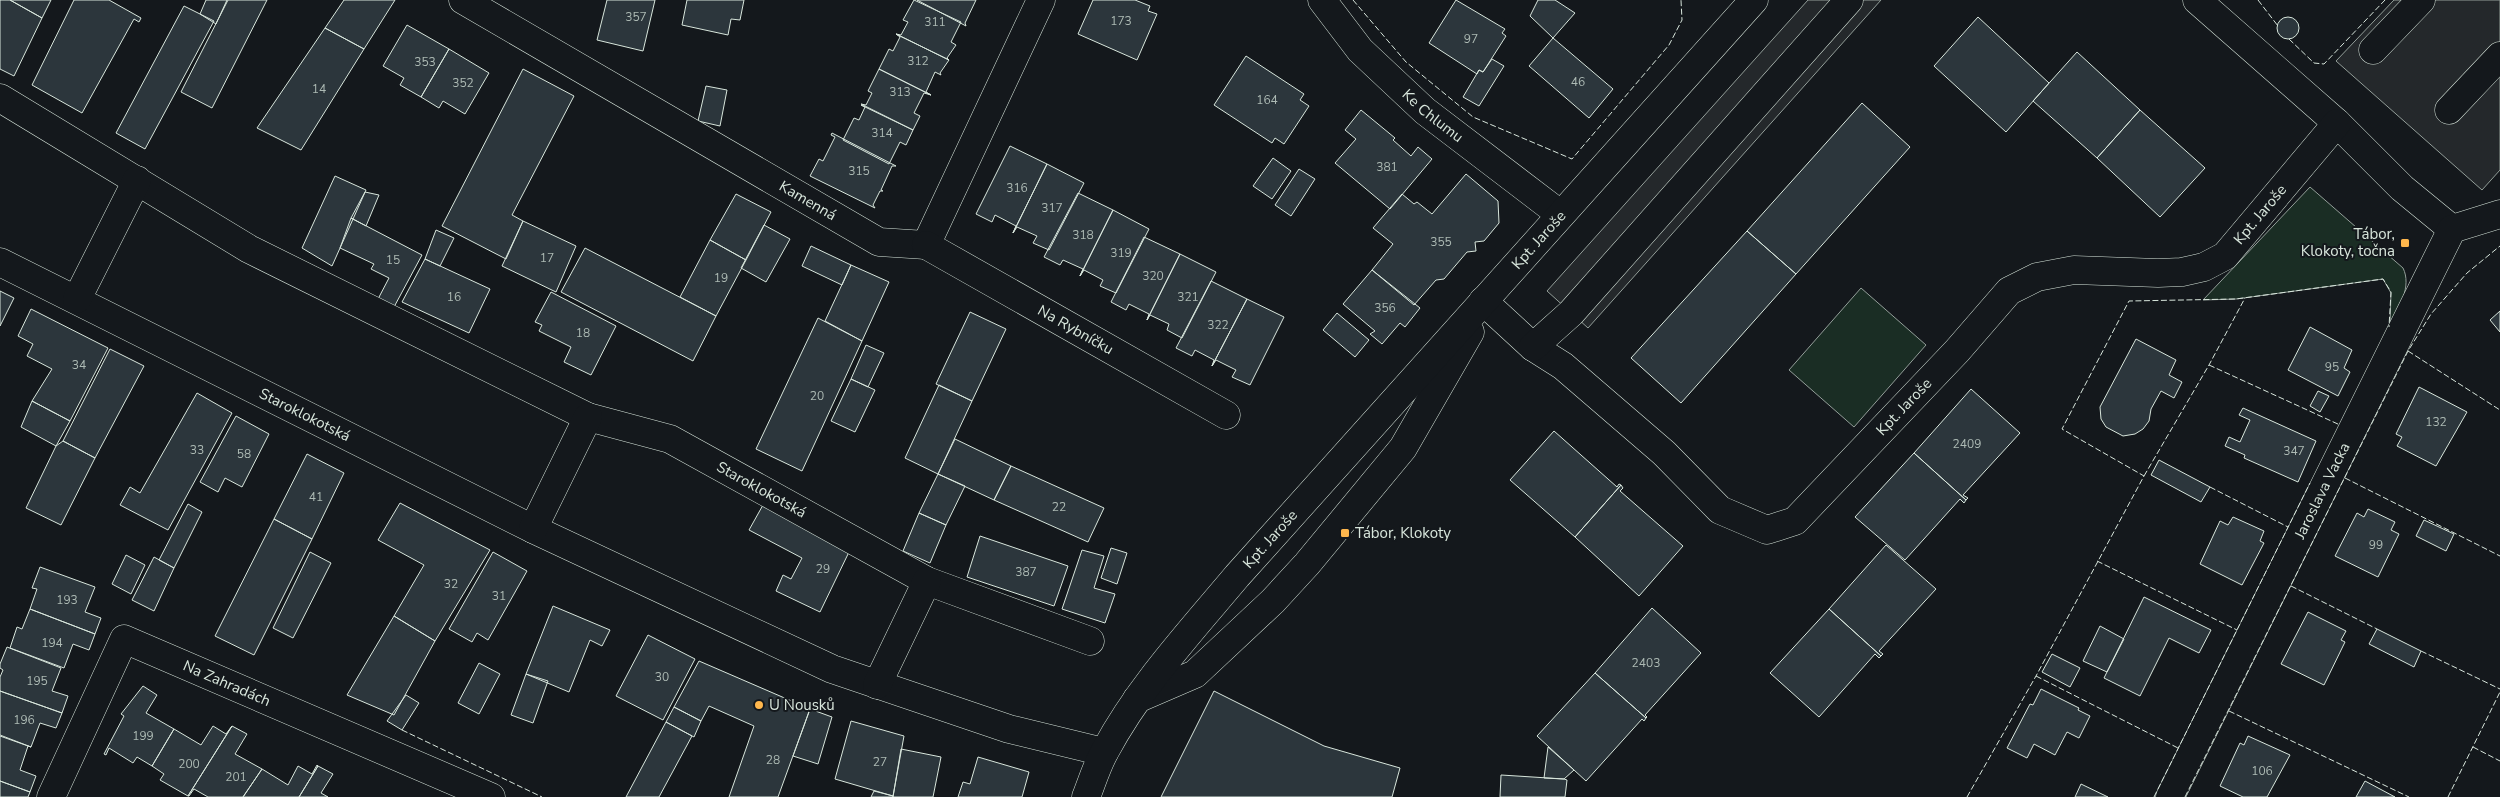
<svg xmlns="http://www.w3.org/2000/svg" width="2500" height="797" font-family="'Nunito Sans',sans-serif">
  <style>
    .green { fill: #1a2d24; stroke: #939e99 }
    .parking { fill: #24282b; stroke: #939e99 }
    .building { fill: #2c363c; stroke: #d8e6dc }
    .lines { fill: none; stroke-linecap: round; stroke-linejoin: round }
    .minor-casing { stroke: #d8e6dc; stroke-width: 29 }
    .minor { stroke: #14181c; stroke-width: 28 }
    .fence { stroke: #d8e6dc; stroke-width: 1; stroke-dasharray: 6 2.5; stroke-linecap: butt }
    .poi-dot { fill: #ffb74d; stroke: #14181c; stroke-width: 2 }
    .labels { text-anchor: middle; stroke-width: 4; stroke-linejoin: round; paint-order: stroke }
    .number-label { font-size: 12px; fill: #adbab4 }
    .street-label { font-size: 15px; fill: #d8e6dc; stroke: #14181c }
    .poi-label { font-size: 15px; fill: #d8e6dc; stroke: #14181c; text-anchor: start }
  </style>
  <rect width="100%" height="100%" fill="#14181c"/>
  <path class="green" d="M2310,187l93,81c9,18 -4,41 -13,57l1,-32 -8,-14 -147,20 -33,1z
    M1861,288l65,57 -72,82 -65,-57z"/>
  <path class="parking" d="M1808,0h73l-293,328 -41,-37z
    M2394,0h106v170l-18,20 -146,-129z"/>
  <path class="building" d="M0,0h10l32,18 -28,58 -14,-7z
    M10,0h41l-9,18z
    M74,0h35l32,18 -2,4 -5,-3 -52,94 -50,-28z
    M206,0h21l-11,24 -16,-10z
    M228,0h39l-55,108 -31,-16z
    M344,0h51l-31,49 -39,-21z
    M607,0h48l-12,51 -46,-11z
    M687,0h57l-4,20 -9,-1 -3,16 -46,-10z
    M914,0l47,22 -10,20 5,3 -9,13 2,2 -53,-26 5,1 7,-13 -5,-2z
    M917,0h59l-11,23 1,3z
    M1093,0h42l15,6 -2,5 9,3 -20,46 -59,-26z
    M1456,0l49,29 -3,4 4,3 -23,36 -4,-2 -2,4 -48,-31z
    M1538,0h17l20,13 -22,25 -23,-22z
    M184,6l30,15 -69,128 -29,-16z
    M1978,17l71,66 -43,49 -72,-66z
    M2277 28a11 11 0 1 1 22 0a11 11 0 1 1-22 0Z
    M407,25l42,24 -28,48 -21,-12 4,-7 -21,-12z
    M325,28l39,21 -63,101 -44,-22z
    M896,34l53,26 -9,13 1,2 -6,-3 -9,20 5,3 -52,-26 10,-20 4,2 7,-14z
    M1553,38l60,51 -24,29 -60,-52z
    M449,49l40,24 -24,41 -22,-13 -4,7 -18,-11z
    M2077,52l63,58 -43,48 -64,-57z
    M1246,56l58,38 -4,6 9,6 -25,38 -9,-6 -3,5 -58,-38z
    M1492,59l12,7 -25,40 -16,-9 16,-27 4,2z
    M523,69l51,27 -62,119 11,6 -17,38 -64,-33z
    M879,69l52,26 -7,-2 -10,20 6,3 -7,14 -52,-26 5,1 6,-12 -4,-2z
    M706,86l21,4 -7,36 -22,-5z
    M1862,103l48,44 -114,127 -49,-43z
    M861,105l52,25 -7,15 -6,-3 -11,22 -46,-24 11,-22 5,2 6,-13z
    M1361,110l34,28 -2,2 18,16 7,-9 14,12 -42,50 -55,-46 21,-24 -11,-9z
    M2140,110l65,58 -45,49 -63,-59z
    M832,133l64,33h-4l-11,24 2,1h-3l-7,14 2,3 -65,-32 9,-17 4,2 12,-24 -4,-2z
    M1010,146l37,18 -34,69 3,-7 -21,-11 -3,7 -16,-8z
    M1273,158l18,13 -19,28 -19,-13z
    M1047,164l37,19 -35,67 -16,-7 4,-7 -20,-9 -4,6z
    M1299,169l16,10 -24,37 -16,-11z
    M1466,174l32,27 1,22 -15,18 -9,1 1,9 -9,1 -23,27 -8,1 -22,25 -42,-35 21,-26 -20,-16 29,-34 12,10 3,-2 15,12z
    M335,176l31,14 -34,76 -30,-18z
    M365,192l14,3 -13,31 -15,-8z
    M1078,193l35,17 -33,66 3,-7 -20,-9 -3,5 -16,-8z
    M736,194l35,18 -25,48 -36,-20z
    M1113,210l36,19 -33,64 -16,-7 3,-6 -19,-10 -4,6z
    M351,218l71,37 -28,52 -16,-8 11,-21 -18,-9 3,-5 -34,-16z
    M523,221l53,25 -20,46 -54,-26z
    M764,225l26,14 -24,43 -25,-14z
    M436,230l18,8 -14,28 -15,-7z
    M1747,231l49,43 -115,129 -50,-45z
    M1144,237l36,17 -33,66 2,-6 -20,-10 -3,6 -15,-8z
    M710,240l36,20 -30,56 -36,-19z
    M811,246l40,19 -9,20 -40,-19z
    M585,248l131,68 -23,45 -132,-69z
    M1180,254l36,18 -34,66 -15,-8 2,-6 -19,-9 -3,5z
    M425,259l65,30 -21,44 -67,-31z
    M851,265l38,17 -27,59 -37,-20z
    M1372,270l48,38 -15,19 -5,-4 -18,21 -12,-10 5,-3 -32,-27z
    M1211,281l36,18 -35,67 2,-6 -19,-10 -3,6 -16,-8z
    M0,291l14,7 -14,28z
    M551,292l65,34 -25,49 -27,-13 7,-15 -32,-16 3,-6 -7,-3z
    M1247,299l37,18 -34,68 -18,-8 4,-7 -20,-10 -4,6z
    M31,309l77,39 -38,73 -38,-20 20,-32 -25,-13 6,-12 -15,-8z
    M2500,311v21l-10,-12z
    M970,312l36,17 -34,72 -36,-17z
    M1337,313l32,27 -14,17 -32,-27z
    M818,318l44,23 -60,130 -46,-22z
    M2310,327l42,23 -8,18 6,4 -12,24 -50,-26z
    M2136,339l40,21 -7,15 13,7 -8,16 -13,-7 -10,18 -2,12 -6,8 -8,5 -12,2 -17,-9 -5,-8 -1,-12z
    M866,345l18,8 -16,34 -17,-8z
    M110,349l34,17 -49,92 -32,-17z
    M851,379l24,11 -20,42 -24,-11z
    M939,385l33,16 -34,73 -33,-16z
    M2419,387l48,25 -31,54 -39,-20 5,-9 -6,-3z
    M1971,389l49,44 -57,62 5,3 -2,2 -52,-47z
    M2318,391l11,5 -9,16 -10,-6z
    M197,393l35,20 -64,117 -48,-25 10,-18 10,6z
    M32,401l38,20 -14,25 -35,-19z
    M2243,408l73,33 -18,41 -54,-24 1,-3 -20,-9 4,-9 11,5 10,-22 -11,-5z
    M236,416l33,18 -27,53 -17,-9 -7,14 -18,-10z
    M1554,431l63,56 2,-3 2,1 -46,52 -65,-57z
    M955,439l56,27 -17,34 -56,-26z
    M63,441l32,17 -34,67 -35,-17 30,-62z
    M1914,453l52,47 -2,3 -4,-4 -55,61 -50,-43z
    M307,454l37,19 -32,66 -38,-20z
    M2159,460l51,27 -9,15 -50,-27z
    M1011,466l93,42 -16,34 -94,-42z
    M938,474l27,12 -19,39 -27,-12z
    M1621,485l2,3 -3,3 63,55 -44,50 -64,-59z
    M400,503l90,47 -55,91 -41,-25 30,-51 -46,-25z
    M188,504l14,8 -28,56 -15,-8z
    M763,505l86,47 -29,60 -44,-21 7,-16 8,4 11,-21 -53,-28z
    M2368,509l27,13 -4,8 8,4 -21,43 -43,-21 22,-43 7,4z
    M919,513l27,12 -16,38 -27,-12z
    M2233,517l31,14 -4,10 4,2 -22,42 -42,-21 20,-43 8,4z
    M274,519l38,20 -58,116 -39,-19z
    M2424,520l30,14 -8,17 -30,-15z
    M980,536l88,30 -14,40 -87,-29z
    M1886,545l50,44 -57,62 4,3 -2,2 -52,-47z
    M1111,548l16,5 -10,31 -16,-6z
    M1082,550l22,6 -10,32 21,6 -10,29 -43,-14z
    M310,552l21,11 -38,75 -20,-10z
    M493,552l34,19 -39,69 -11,-7 -5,9 -23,-13z
    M126,555l19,10 -14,29 -19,-10z
    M154,557l20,11 -20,43 -22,-11z
    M40,567l55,20 -10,25 16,6 -6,16 -65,-25 7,-20 -5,-1z
    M2144,597l67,33 -12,23 -30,-15 -29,58 -36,-18z
    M553,606l57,24 -8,16 -12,-6 -21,52 -43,-18z
    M1652,608l49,45 -56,62 2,2 -1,1 -51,-45z
    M30,609l65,25 -6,16 -16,-6 -9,24 -54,-20 7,-21 5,2z
    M1829,609l52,47 -2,2 -4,-4 -56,63 -49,-44z
    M2308,612l38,19 -5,9 4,2 -21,43 -43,-21z
    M394,616l41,25 -41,74 -47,-20z
    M2100,626l24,13 -17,33 -24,-11z
    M2377,629l44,22 -7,16 -45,-23z
    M648,635l47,24 -32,61 -47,-24z
    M7,647l54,21 -9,23 16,5 -6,17 -62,-22v-14l3,-7 -3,-2v-4z
    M2052,654l28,14 -10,19 -28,-15z
    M699,661l111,48 -32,88h-49l25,-71 -45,-20 -8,15 -27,-14z
    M479,663l21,11 -21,40 -21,-11z
    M1595,673l51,45 -2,3 -2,-2 -56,62 -49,-45z
    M526,674l22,7 -15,42 -22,-8z
    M143,686l14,9 -11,18 28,16 -22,37 -15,-9 -4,6 -24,-15 -3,7 -2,-1 20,-38 -3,-2z
    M2041,689l38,19 -1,2 12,6 -11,22 -12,-6 -12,23 -21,-11 -7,14 -20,-10 23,-44 3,1z
    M0,691l62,22 -6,15 -16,-5 -9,24 -31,-12z
    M1214,691l110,55 76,22 -8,29h-231z
    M406,695l13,8 -17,27 -15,-9z
    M674,707l27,14 -7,16 -28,-15z
    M810,709l22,8 -14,47 -25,-8z
    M851,721l53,15 -11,60 -58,-17z
    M666,722l26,14 -33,61h-33z
    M213,726l13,8 6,-8 -44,70 -28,-16 4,-6 -12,-8 22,-37 27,16z
    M232,726l15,8 -12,20 27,15 -19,28h-35l-14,-8 -5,7h-1z
    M0,736l31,11 -3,-1 -8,24 16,6 -6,16 -30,-11z
    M2248,736l42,19 -23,42h-24l-23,-11 20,-43 4,2z
    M1548,747l26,23 -10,9 -20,-1z
    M901,749l40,8 -8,40h-40z
    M978,757l51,15 -7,25h-64l5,-15 7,2z
    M317,765l1,1 -19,31h-56l19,-28 26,16 10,-19 14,8z
    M318,766l15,8 -12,19 7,4h-29z
    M1501,775l63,4 3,1 -2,17h-65z
    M0,781l30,11 -2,5h-28z
    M2365,781l30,16h-39z
    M2081,784l27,13h-33z
    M874,791l19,5v1h-22z"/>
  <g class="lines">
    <defs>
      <g id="minor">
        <path id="s1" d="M463,0l416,242 47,3 115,-245"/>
        <path id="s2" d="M1322,0l38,50 65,61 135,103"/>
        <path d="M2197,0l140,123 65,65 50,41"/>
        <path d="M2373,50l48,-50"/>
        <path id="s3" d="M0,98l249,151 339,168 82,22 257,142 163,60"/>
        <path d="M2449,110l51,-54"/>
        <path id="s4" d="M926,245l300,170"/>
        <path id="s5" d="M0,262l533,267 299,140 177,60 95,23"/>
        <path d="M77,299l60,-119"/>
        <path id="s6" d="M1483,301l50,46 30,19 101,87 56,57 47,20 28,-9 162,-170 52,-60 28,-14 37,-7 84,3 24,-1 22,-5 21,-11 112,-133"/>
        <path d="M1533,347l38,-34 278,-313"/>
        <path d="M533,529l55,-112"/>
        <path d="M877,685l50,-104"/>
        <path d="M1137,699l58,-25 78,-73 34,-37 96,-116 67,-116"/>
        <path id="s7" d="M51,797l73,-158 367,158"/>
        <path id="s8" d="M1086,797c6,-15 11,-32 19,-46 35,-65 85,-119 132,-175l517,-576"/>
        <path id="s9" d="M2170,797l282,-568 48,-15"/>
      </g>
    </defs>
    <use href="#minor" class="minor-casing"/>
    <use href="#minor" class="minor"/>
    <path class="fence" d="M1353,0l53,62 67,55 99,42 97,-114 13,-25 -1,-20
      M2258,0l20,26
      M2289,39l25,24 10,1 61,-64
      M2408,351l92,59
      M2209,365l131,60
      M2144,476l65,-111 36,-67
      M2345,478l155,78
      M2210,487l78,40
      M2097,561l140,69
      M2291,586l86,43
      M2421,651l79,38
      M2036,676l142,72
      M2229,711l180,86
      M402,730l140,67
      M2473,747l27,14
      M1967,797l69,-121 108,-200 -82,-47 67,-128 107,-2 147,-20 8,13 -2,35
      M2154,797l156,-314
      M2185,797l223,-446 23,-37 36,-41 33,-27
      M2448,797l52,-105"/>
  </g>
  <g class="poi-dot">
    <rect x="2400" y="238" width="10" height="10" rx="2.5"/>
    <rect x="1340" y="528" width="10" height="10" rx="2.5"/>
    <circle cx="759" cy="705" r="5"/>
  </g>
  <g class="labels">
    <g class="number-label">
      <text x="636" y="21">357</text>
      <text x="1121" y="25">173</text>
      <text x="935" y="26">311</text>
      <text x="1471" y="43">97</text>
      <text x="918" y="65">312</text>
      <text x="425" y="66">353</text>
      <text x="1578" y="86">46</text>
      <text x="463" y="87">352</text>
      <text x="319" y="93">14</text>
      <text x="900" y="96">313</text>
      <text x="1267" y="104">164</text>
      <text x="882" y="137">314</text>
      <text x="1387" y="171">381</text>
      <text x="859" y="175">315</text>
      <text x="1017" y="192">316</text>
      <text x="1052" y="212">317</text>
      <text x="1083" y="239">318</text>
      <text x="1441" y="246">355</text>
      <text x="1121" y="257">319</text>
      <text x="547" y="262">17</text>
      <text x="393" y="264">15</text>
      <text x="1153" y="280">320</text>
      <text x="721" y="282">19</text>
      <text x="454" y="301">16</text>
      <text x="1188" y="301">321</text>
      <text x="1385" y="312">356</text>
      <text x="1218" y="329">322</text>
      <text x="583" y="337">18</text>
      <text x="79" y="369">34</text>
      <text x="2332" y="371">95</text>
      <text x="817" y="400">20</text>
      <text x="2436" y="426">132</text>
      <text x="1967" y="448">2409</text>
      <text x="197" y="454">33</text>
      <text x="2294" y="455">347</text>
      <text x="244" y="458">58</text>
      <text x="316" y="501">41</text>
      <text x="1059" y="511">22</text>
      <text x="2376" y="549">99</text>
      <text x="823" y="573">29</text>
      <text x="1026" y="576">387</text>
      <text x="451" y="588">32</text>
      <text x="499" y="600">31</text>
      <text x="67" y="604">193</text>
      <text x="52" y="647">194</text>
      <text x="1646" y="667">2403</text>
      <text x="662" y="681">30</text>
      <text x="37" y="685">195</text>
      <text x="24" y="724">196</text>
      <text x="143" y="740">199</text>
      <text x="773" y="764">28</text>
      <text x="880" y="766">27</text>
      <text x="189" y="768">200</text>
      <text x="2262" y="775">106</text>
      <text x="236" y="781">201</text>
    </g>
    <g class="street-label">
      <text dy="5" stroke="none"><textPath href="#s2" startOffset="161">Ke Chlumu</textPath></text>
      <text dy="5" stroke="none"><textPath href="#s1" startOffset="399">Kamenná</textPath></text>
      <text dy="5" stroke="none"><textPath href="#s6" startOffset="989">Kpt. Jaroše</textPath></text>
      <text dy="5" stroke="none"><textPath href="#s8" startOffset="721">Kpt. Jaroše</textPath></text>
      <text dy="5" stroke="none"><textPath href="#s4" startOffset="172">Na Rybníčku</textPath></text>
      <text dy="5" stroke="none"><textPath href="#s6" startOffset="555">Kpt. Jaroše</textPath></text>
      <text dy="5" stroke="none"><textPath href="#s5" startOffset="341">Staroklokotská</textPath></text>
      <text dy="5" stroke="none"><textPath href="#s3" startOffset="859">Staroklokotská</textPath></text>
      <text dy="5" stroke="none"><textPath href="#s9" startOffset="342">Jaroslava Vacka</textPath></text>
      <text dy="5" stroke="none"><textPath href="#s8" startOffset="319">Kpt. Jaroše</textPath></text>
      <text dy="5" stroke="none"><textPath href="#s7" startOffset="286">Na Zahradách</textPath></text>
    </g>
    <g class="poi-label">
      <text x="2395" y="239" text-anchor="end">Tábor,<tspan x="2395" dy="17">Klokoty, točna</tspan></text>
      <text x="1355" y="538">Tábor, Klokoty</text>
      <text x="769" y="710">U Nousků</text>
    </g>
  </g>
</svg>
